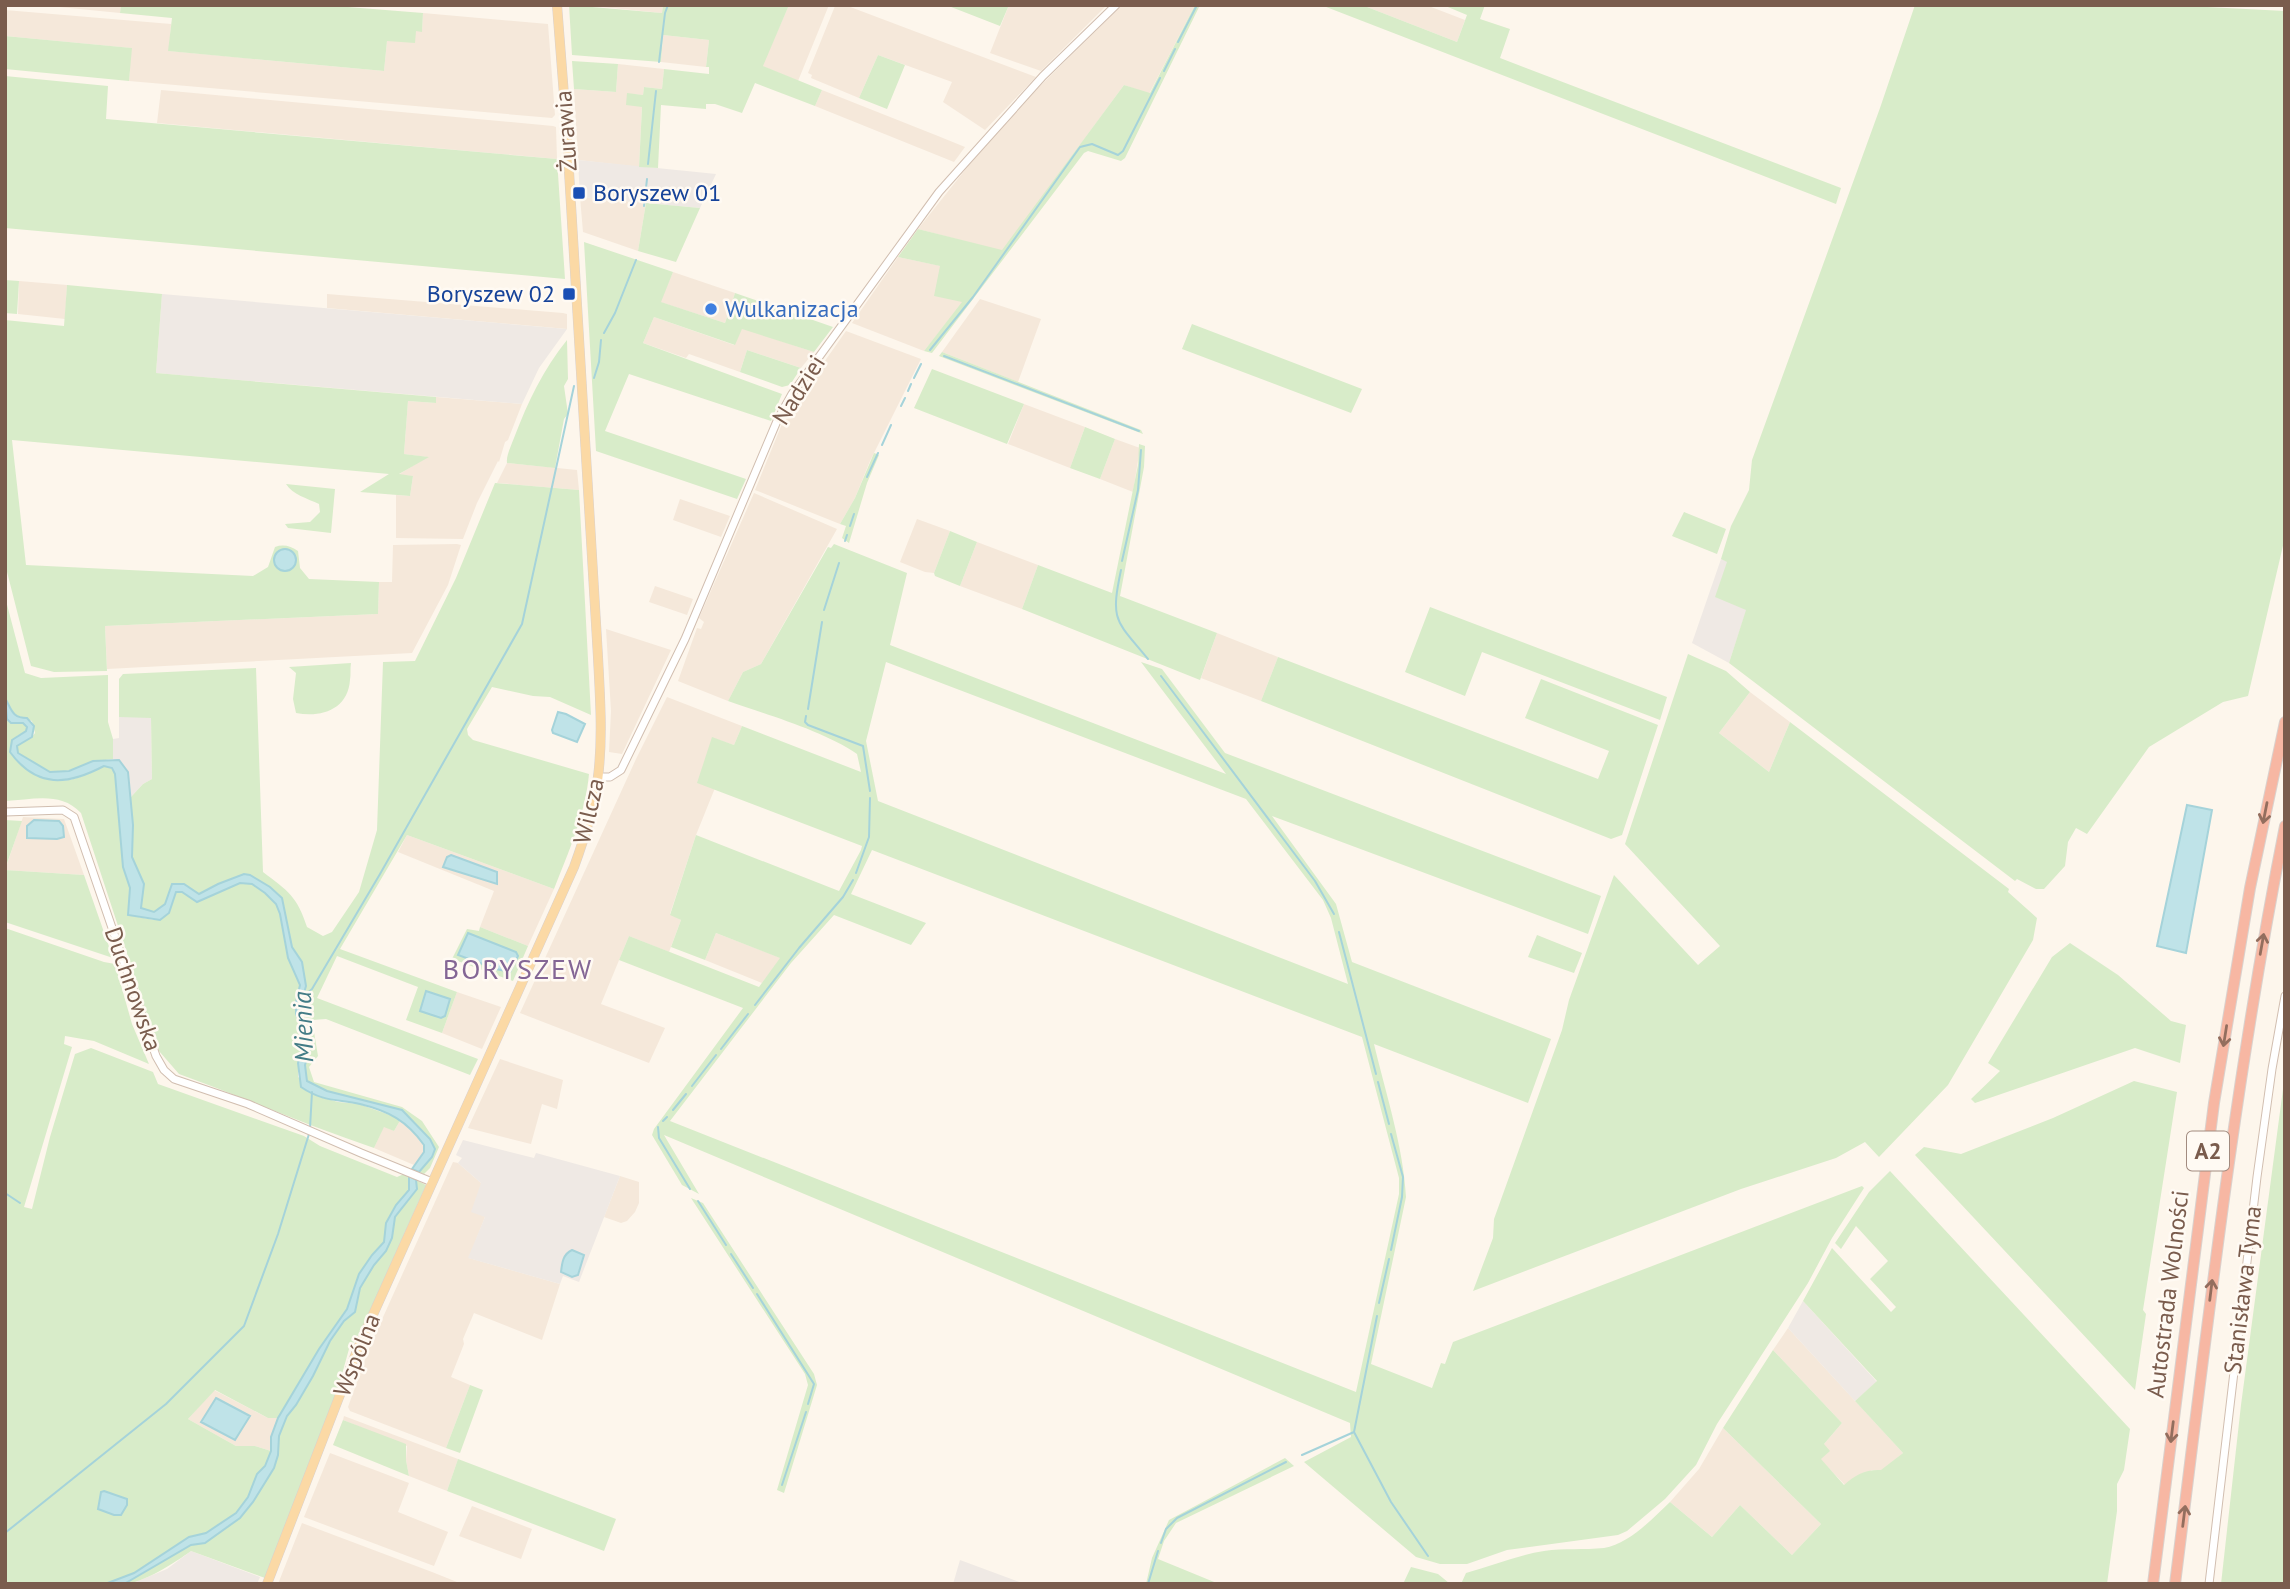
<svg xmlns="http://www.w3.org/2000/svg" width="2290" height="1589" font-family="'PT Sans',sans-serif">
  <style>
    .residential { fill: #f5e8da }
    .industrial { fill: #efe9e4 }
    .green { fill: #d8ecc9; fill-rule: evenodd }
    .water { fill: #bfe3e8; stroke: #a5d3da; stroke-width: 2 }
    .lines { fill: none; stroke-linecap: round; stroke-linejoin: round }
    .stream { stroke: #a5d3da; stroke-width: 2 }
    .minor-casing { stroke: #d1beb0; stroke-width: 9 }
    .major-casing { stroke: #dad1cd; stroke-width: 10 }
    .highway-casing { stroke: #dad1cd; stroke-width: 12 }
    .minor { stroke: #fff; stroke-width: 7 }
    .major { stroke: #fbd9a5; stroke-width: 9 }
    .highway { stroke: #f7b7a3; stroke-width: 10 }
    .oneway { stroke: #936e5e }
    .transit-dot { fill: #1a4fb4; stroke: #fffaf3; stroke-width: 2.5 }
    .shop-dot { fill: #3f7fe0; stroke: #fffaf3; stroke-width: 2.5 }
    .labels { text-anchor: middle; stroke-width: 5; stroke-linejoin: round; paint-order: stroke }
    .shield { fill: #fffaf3; stroke: #a28b7f; stroke-width: 2 }
    .shield-label { font-size: 23px; font-weight: bold; fill: #7a5c4d }
    .street-label { font-size: 24px; fill: #7a5c4d; stroke: #fffaf3 }
    .transit-label { font-size: 24px; fill: #164399; stroke: #fffaf3; text-anchor: start }
    .shop-label { font-size: 24px; fill: #366cbe; stroke: #fffaf3; text-anchor: start }
    .water-label { font-size: 26px; font-style: italic; fill: #437c86; stroke: #fffaf3 }
    .quarter-label { font-size: 28px; letter-spacing: 2px; fill: #846695; stroke: #fffaf3 }
  </style>
  <rect width="100%" height="100%" fill="#fdf6ec"/>
  <path class="residential" d="M39,5h82l-1,8z
    M582,5h81l-1,8z
    M789,5h40l-31,76 -36,-15z
    M845,5l191,72 -51,53 -42,-28 9,-20 -74,-27 -19,43 -48,-20 1,-3 -4,-2 27,-67z
    M1009,5h96l1,1 -65,65 -51,-18z
    M1122,5h73l-46,89 -25,-9 -122,166 -84,-22 51,-64 50,-58z
    M1362,5h64l39,15 -8,22z
    M5,10l166,14 -2,27 215,20 3,-30 29,-11 6,1 1,-18 125,11 7,91 -3,3 -423,-37 2,-33 -126,-12z
    M663,35l46,5 -3,27 -45,-5z
    M618,64l46,5 -2,20 -18,-2 -1,8 -16,-1 15,12 -3,61 -61,-7 -4,-71 42,3z
    M161,90l392,36 3,1 1,32 -400,-36z
    M822,90l116,46 27,11 -11,15 -139,-56z
    M580,197l66,6 -8,48 -55,-19z
    M898,257l43,9 22,36 -39,49 -72,-28z
    M673,272l62,21 -10,30 -65,-21z
    M19,281l48,4 -2,34 -47,-5z
    M327,294l236,19 4,1v15l-240,-21z
    M980,299l61,20 -23,63 -76,-30z
    M654,317l80,28 8,-17 72,24 -13,16 -54,-18 -7,22 -51,-18 -3,4 -43,-15z
    M846,331l75,28 -51,102 -15,37 -15,26 -85,-34 29,-71z
    M436,397l86,7 -14,36 -3,2 -6,20 -1,-1 -21,42 -14,36 -67,-1v-43l14,1 3,-20 -15,-1 29,-18 -23,-3 4,-53 28,2z
    M1024,404l61,23 -15,41 -62,-24z
    M1115,439l25,9 -7,44 -33,-13z
    M507,463l70,7 2,20 -82,-7z
    M754,493l83,36 -76,135 -18,8 -15,29 -50,-20 19,-53 4,1 3,-7 -5,-4z
    M680,499l50,17 -9,21 -48,-17z
    M917,519l33,12 -16,42 -9,-1 -25,-10z
    M977,542l61,23 -16,44 -62,-23z
    M457,544l4,1 -13,40 -36,68 -305,16 -2,-43 273,-12 1,-32h13l1,-37z
    M655,586l38,13 -6,16 -38,-13z
    M606,629l65,21 -49,104 -13,-2 2,-41z
    M1217,633l61,24 -17,44 -60,-23z
    M1750,692l40,30 -21,50 -50,-39z
    M667,697l75,29 -8,19 -21,-7 -15,45 17,5 -19,47 -26,79 11,6 -12,32 -40,-16 -28,68 64,24 -16,35 -129,-50 116,-254z
    M23,817l41,2 20,56 -79,-5z
    M407,835l147,54 -26,57 -48,-19 14,-36 -96,-39z
    M716,933l65,25 -19,25 -57,-23z
    M457,992l44,15 -19,42 -40,-16z
    M500,1059l63,21 -6,29 -15,-5 -11,40 -63,-16z
    M401,1119l23,26v7l-10,13 -40,-17 10,-22 10,5z
    M453,1162l5,1 23,20 4,34 -16,41 91,26 -18,56 -68,-27 -11,26 1,5 -13,33 19,8 -24,63 -96,-37 -2,-4 22,-61z
    M620,1176l19,6v21l-4,9 -8,9 -6,2 -17,-6z
    M1788,1328l115,125 -22,18 -9,-1 -27,15 -25,-26 4,-15 18,-21 -69,-73z
    M214,1390l54,28h10l-7,19v14l-16,-5h-19l-48,-27z
    M344,1416l114,43 -11,32 -38,-15 -3,-16 1,-14 -64,-26z
    M1723,1428l98,96 -29,31 -52,-50 -28,32 -42,-35 29,-33z
    M330,1453l79,30 -11,29 50,20 -14,34 -130,-49z
    M472,1506l60,23 -11,30 -62,-23z
    M302,1523l130,49 30,12h-184z"/>
  <path class="industrial" d="M578,160l138,14 -16,34 -120,-11z
    M162,294l405,35 -28,39 -17,36 -366,-31z
    M1721,559l37,16 -29,88 -37,-20z
    M119,717h32l1,62 -9,5 -13,14 -2,-26 -9,-12 -6,-1v-20l6,-1z
    M463,1140l71,18 2,-5 84,23 -41,106 -16,-6 -3,8 -92,-26 17,-41 -14,-5 10,-29 -23,-20 4,-5 -6,-3z
    M1803,1301l74,81 -22,19 -67,-73z
    M191,1551l69,26 -3,7h-126l36,-15z
    M960,1560l65,24h-72z"/>
  <path class="green" d="M121,5h202l100,8 -1,19 -6,-1 -1,12 -28,-2 -3,30 -216,-20 4,-33 -52,-5z
    M569,5l93,8 1,-8h126l-26,61 59,24 -7,16 -60,-23 -13,30 -27,-9h-9v5l-45,-4 -3,63 -19,-1 3,-60 -16,-2 1,-12 16,2 1,-8 18,2 2,-20 45,5v-7h-3l3,-27 -46,-5 -2,27 -89,-7z
    M946,5h63l-9,21z
    M1195,5h5l-75,153 -4,3 -33,-10 -4,2 -152,200 -8,-2 38,-49 -28,-6 6,-30 -42,-9 20,-28 84,21 122,-165 26,8z
    M1321,5h41l95,37 10,-27 -24,-10h42l-5,14 30,10 -10,29 341,130 -5,16z
    M1915,5h253l117,6v526l-37,159 -25,6 -74,45 -62,87 -11,-6 -8,14 -3,24 -21,23h-8l-19,-10 -2,2 -286,-218 17,-53 -31,-13 12,-35 -6,-3 10,-33 18,-36 3,-30 128,-352z
    M5,36l127,12 -3,33 -124,-12z
    M878,55l27,10 -18,44 -28,-11z
    M572,61l46,3 -2,28 -42,-3z
    M5,76l103,10 -2,33 451,40 8,120 -560,-51z
    M646,203l54,5 -24,54 -38,-11z
    M584,242l89,30 -12,30 64,21 10,-30 98,34 -19,25 -72,-23 -7,16 -81,-28 -11,26 139,51 -11,27 -142,-47 -24,57 141,48 -9,20 -141,-48z
    M5,280l14,1 -2,33 -12,-1z
    M67,285l95,9 -6,79 280,24v6l-28,-2 -4,53 25,3 -30,17 14,2 -3,20 -50,-4 29,-18 -377,-34 14,125 227,11 15,-9 7,-20c8,-3 16,-1 23,4l2,17 9,11 70,3 -1,32 -273,12 2,45 -53,1 -23,-6 -26,-102v-244l59,6z
    M1192,324l170,65 -11,24 -169,-64z
    M567,340l1,39 -4,7 4,28 -4,5 -9,49 -48,-5c-1,-7 4,-17 7,-25 14,-37 29,-68 53,-98z
    M747,350l54,18 -11,17 -8,2 -42,-15z
    M942,352l199,78 2,4 -204,-78z
    M932,369l92,35 -17,40 -93,-36z
    M1085,427l30,12 -15,40 -30,-11z
    M1139,444l6,2 -1,21 -24,129 97,37 -17,47 -178,-71 16,-44 74,28 26,-128z
    M874,453l5,2 -12,28 -18,60 -7,-5 4,-12 -6,-2 15,-26z
    M495,483l84,7 12,225 -41,-18 -17,-1 -41,-9 -25,42 1,6 5,5 116,34c-4,41 -20,77 -35,115l-147,-54 -67,114 117,43 -15,41 -36,-13 12,-33 -81,-31 -20,42 161,61 -8,16 -144,-56 -14,1 6,36 -9,11 5,15 88,25 20,14 17,26 -9,21 -6,6 -5,-2 13,-15 -2,-18 -28,-29 -75,-19 -20,-10 -2,-16 6,-20 -11,-38 6,-21 -4,-24 -10,-15 -10,-49 -12,-11 -20,-12 -32,9 -19,11 -15,-11h-12l-7,20 -11,8 -13,-4 3,-24 -12,-27 1,-32 -3,-27 13,-14 9,-5 -1,-61 -32,-1v-38l4,-5 133,-6 7,204c25,19 34,24 44,55l16,9 9,-4 27,-40 18,-62 6,-168 32,-1 41,-83z
    M286,484l49,5 -4,44 -43,-5 -3,-4 25,-2 10,-10 -1,-8c-11,-5 -27,-10 -33,-20z
    M1684,512l42,17 -9,25 -45,-18z
    M950,531l27,11 -17,44 -25,-10 -1,-3z
    M834,544l73,29 -17,72 336,129 -85,-112 21,7 63,84 376,143 -13,38 -316,-118 64,88 16,58 199,77 -23,64 -154,-59c12,51 29,101 32,153l-35,167 61,24 9,-25 4,1 8,-22 409,-156 2,2 -32,50 -24,45 -91,141 -21,41 -31,34 -38,32 -9,4 -111,15 -40,14h-27l-24,-7 -112,-95 47,-25 -1,-14 -686,-288 35,59 -17,-9 -30,-50 2,-6 89,-121 -124,-48 10,-24 130,51 21,-29 -64,-25 -11,27 -34,-13 10,-27 -11,-5 26,-80 143,56 22,-41 1,-4 -165,-63 15,-46 22,8 8,-19 119,46 -4,-18c-33,-23 -89,-39 -129,-53l15,-29 18,-8 67,-117 3,1zM886,662l360,137 77,101 8,18 17,66 -470,-183 -12,-60zM872,850l490,187 37,141v16l-43,198 -686,-271 121,-158 43,-48 77,30 15,-22 -75,-29z
    M5,597l20,76 16,5 67,-3v47l5,17v20c-20,1 -51,18 -66,12 -10,-4 -19,-12 -29,-18l-1,-7 15,-9 3,-4 -3,-12 -19,-7 -8,-16z
    M1430,607l237,90 -7,23 -178,-68 -17,44 -60,-24z
    M1688,654l38,17 24,21 -31,41 50,39 21,-50 219,167 -1,3 29,26 -4,22 -85,145 -69,72 -14,-15 -29,16 -95,31 -268,102 20,-53 1,-19 68,-189 7,-30 45,-125 84,90 22,-19 -95,-102z
    M1278,657l320,122 11,-28 -84,-33 16,-39 117,46 -36,110 -11,4 -350,-138z
    M351,663c-1,6 0,11 -1,17 -2,29 -28,38 -54,33l-3,-14 3,-26 -7,-6z
    M5,713l2,6 16,4 4,4 -1,4 -9,5 -6,16c39,30 46,39 93,14l7,2 4,6 8,93 7,21 -2,27 26,5 22,-28 6,-1 15,11 43,-19 12,1 13,9 11,11 4,10 8,44 12,27 -4,17v12l5,11 1,27 -4,12v13l23,20 17,5 21,2 42,15 -7,12 -10,-4 -10,21c-66,-22 -129,-50 -195,-74l-20,-23 -78,-238c-21,-22 -48,-13 -76,-12z
    M5,820l17,1 -17,48z
    M5,870l79,5 29,83 -108,-36z
    M480,927l48,19 -15,35 -61,-22 15,-30 12,2z
    M5,928l99,34 11,2 17,60 17,40 -55,-23 -29,-5 -1,8 8,3 -48,160 8,2 18,-72 25,-83 16,-6 62,24 5,12 146,52 16,10 77,31 7,-3 5,2v14l-5,8 -8,7 -10,18 -2,19 -12,13 -13,19 -12,35 -28,40 -41,69h-10l-53,-28 -27,29 48,27h19l16,5 -6,15 -8,8 -9,23 -12,16 -30,20 -17,4 -55,36 -29,11h-100z
    M1537,935l45,18 -8,20 -46,-16z
    M2070,943l48,32 53,46 15,4 -6,38 -45,-15 -160,55 -4,-4 29,-28 -12,-8 64,-106z
    M2285,1074v510h-64l20,-179z
    M2134,1081l43,11 -34,218 3,4 -11,76 -220,-235 9,-8 37,7 92,-36z
    M1890,1171l240,258 -6,41 -7,14v27l-10,73h-646l5,-11c26,-7 52,-18 78,-22 20,-3 40,-1 60,-3 25,-4 48,-29 66,-46l42,35 28,-32 52,50 29,-31 -98,-96 50,-78 69,73 -18,21 6,7 -9,8 23,26c11,-10 22,-16 37,-15l22,-17 -48,-52 22,-20 -74,-80 29,-53 59,64 5,-5 -26,-28 18,-18 -32,-35 -15,23 -6,-6 34,-51z
    M416,1180l10,5 -66,148 -11,16 -10,36 -74,193 -74,-27c-15,11 -49,33 -68,33l68,-39 14,-2 48,-41 25,-47 1,-19 8,-20 9,-11 17,-29 17,-35 14,-20 11,-9 5,-24 14,-23 12,-14 6,-13 3,-21 22,-28z
    M691,1198l12,5 111,171 3,11 -33,108 -7,-3 31,-105 -3,-11z
    M470,1385l13,5 -23,63 -14,-5z
    M343,1420l63,24v16l3,16 -76,-31z
    M1285,1458l9,8 -118,57 -12,18 -6,18 61,25h-73l6,-26 17,-38z
    M458,1459l158,60 -12,32 -157,-60z
    M1411,1567l27,7 11,9 -46,1z"/>
  <path class="water" d="M274 560a11 11 0 1 1 22 0a11 11 0 1 1-22 0Z
    M5,698c7,12 7,20 22,20l7,8 -2,11 -15,9 1,7 32,19 19,-1 24,-10 26,-1 9,12 5,53 -1,32 12,27 -3,24 13,4 11,-8 7,-20h12l15,10 19,-10 26,-10 6,1 20,12 12,11 10,49 10,15 4,24 -6,21 11,38 -6,20 2,16 20,10 75,19 28,29 5,10 -3,8 -13,15 -7,-3 12,-17v-7c-17,-24 -35,-34 -64,-41 -23,-5 -37,-2 -59,-17l-3,-24 4,-11 -1,-27 -5,-11v-12l4,-17 -12,-27 -8,-44 -4,-10 -11,-11 -13,-9 -12,-1 -43,19 -15,-10h-6l-7,21 -9,7 -32,-5 2,-27 -7,-21 -8,-93 -3,-6 -8,-2c-36,19 -67,23 -94,-14l2,-12 14,-9 1,-4 -4,-4h-12l-4,-4z
    M558,712l8,2 19,10 -8,18 -24,-9 -1,-3z
    M2187,805l25,5 -26,143 -29,-7z
    M34,820l25,1 4,5 1,11 -7,2 -30,-1v-12z
    M451,855l46,17v12l-54,-17 4,-10z
    M468,933l48,19 2,4 -8,16 -14,-3 -38,-14z
    M426,991l24,8 -5,17 -4,2 -21,-7z
    M409,1176l7,4 1,9 -22,28 -3,21 -6,13 -12,14 -14,23 -5,24 -11,9 -14,20 -17,35 -17,29 -9,11 -8,20 -1,19 -4,13 -21,34 -13,16 -35,25 -14,2 -67,39h-19l29,-11 55,-36 17,-4 30,-20 12,-16 9,-23 8,-8 6,-15v-14l7,-19 41,-69 28,-40 12,-35 13,-19 12,-13 2,-19 10,-18 13,-15z
    M572,1250l12,5 -6,20 -6,2 -11,-5c1,-9 2,-18 11,-22z
    M216,1398l34,18 -15,24 -34,-18z
    M104,1491l23,8v6l-6,10h-7l-16,-6 3,-17z"/>
  <g class="lines">
    <path class="stream" d="M1178,42l18,-35
      M659,62l6,-49 3,-8
      M1164,71l11,-22
      M648,164l8,-73
      M644,206l3,-27
      M604,333l11,-20 21,-53
      M930,350l43,-53 107,-150 12,-3 26,11 5,-4 37,-73
      M944,356l195,75
      M594,378l5,-16 2,-22
      M914,378l7,-14
      M908,391l3,-7
      M901,406l4,-8
      M882,445l9,-20
      M867,477l11,-24
      M850,526l4,-12
      M845,541l2,-6
      M1122,561l16,-71 3,-40
      M1121,570c-11,52 -5,50 27,89
      M824,610l15,-47
      M1161,676l154,205 19,33
      M808,709l14,-87
      M806,716l-1,6 3,3 55,21 7,45
      M856,873l13,-36 1,-39
      M1339,932l37,142
      M304,996l8,-7 68,-115 142,-250 52,-238
      M755,1005l44,-57 44,-51 10,-17
      M721,1049l27,-35
      M1378,1082l11,42
      M692,1086l24,-31
      M673,1110l13,-16
      M663,1121l4,-4
      M658,1127l1,11 31,51
      M310,1128l2,-36
      M5,1193l15,10
      M698,1201l28,44
      M1391,1250l11,-53 1,-20 -12,-43
      M731,1254l22,34
      M757,1294l57,90 -6,20
      M1379,1303l10,-44
      M1377,1316l-23,116 37,70 37,54
      M1302,1455l52,-23
      M782,1485l24,-73
      M5,1533l161,-129 78,-78 34,-92 31,-100
      M1161,1543l5,-14 11,-11 109,-56
      M1148,1584l10,-33"/>
    <defs>
      <path id="minor" d="M598,777h12l11,-7 64,-131 92,-218 15,-27 147,-202 104,-116 73,-71
        M5,812l58,-2 11,7 82,239 8,14 10,9 74,25 113,49 71,29
        M2209,1584l48,-407 15,-108 13,-73"/>
      <path id="major" d="M267,1584l91,-236 216,-481c11,-30 20,-59 24,-90 5,-40 2,-80 0,-120l-32,-536 -9,-116"/>
      <path id="highway" d="M2153,1584l61,-481 36,-215 35,-166
        M2175,1584c32,-254 60,-507 110,-758"/>
    </defs>
    <use href="#minor" class="minor-casing"/>
    <use href="#major" class="major-casing"/>
    <use href="#highway" class="highway-casing"/>
    <use href="#minor" class="minor"/>
    <use href="#major" class="major"/>
    <use href="#highway" class="highway"/>
  </g>
  <defs><path id="oneway-shaft" d="M-6 0H5M1.5-3L5.5 0L1.5 3" fill="none" stroke-width="1.6" stroke-linecap="round" stroke-linejoin="round" transform="scale(1.75)"/></defs>
  <g class="oneway">
    <use href="#oneway-shaft" transform="translate(2265 813) rotate(101)"/>
    <use href="#oneway-shaft" transform="translate(2262 944) rotate(-80)"/>
    <use href="#oneway-shaft" transform="translate(2225 1036) rotate(99)"/>
    <use href="#oneway-shaft" transform="translate(2211 1290) rotate(-83)"/>
    <use href="#oneway-shaft" transform="translate(2172 1432) rotate(97)"/>
    <use href="#oneway-shaft" transform="translate(2184 1516) rotate(-83)"/>
  </g>
  <g class="transit-dot">
    <rect x="572" y="186" width="14" height="14" rx="3.5"/>
    <rect x="562" y="287" width="14" height="14" rx="3.5"/>
  </g>
  <circle class="shop-dot" cx="711" cy="309" r="7"/>
  <g class="labels">
    <rect class="shield" x="2187" y="1131.5" width="42" height="39" rx="5"/>
    <g class="shield-label">
      <text x="2208" y="1159">A2</text>
    </g>
    <g class="street-label">
      <text transform="translate(566 131) rotate(-94)" y="8">Żurawia</text>
      <text transform="translate(799 390) rotate(-58)" y="8">Nadziei</text>
      <text transform="translate(589 811) rotate(-77)" y="8">Wilcza</text>
      <text transform="translate(133 989) rotate(71)" y="8">Duchnowska</text>
      <text transform="translate(2243 1290) rotate(-83)" y="8">Stanisława Tyma</text>
      <text transform="translate(2168 1294) rotate(-83)" y="8">Autostrada Wolności</text>
      <text transform="translate(357 1355) rotate(-68)" y="8">Wspólna</text>
    </g>
    <g class="transit-label">
      <text x="593" y="201">Boryszew 01</text>
      <text x="555" y="302" text-anchor="end">Boryszew 02</text>
    </g>
    <g class="shop-label">
      <text x="725" y="317">Wulkanizacja</text>
    </g>
    <g class="water-label">
      <text transform="translate(303 1027) rotate(-92)" y="9">Mienia</text>
    </g>
    <g class="quarter-label">
      <text x="518" y="979">BORYSZEW</text>
    </g>
  </g>
  <rect width="2290" height="1589" fill="none" stroke="#7a5c4d" stroke-width="14"/>
</svg>
